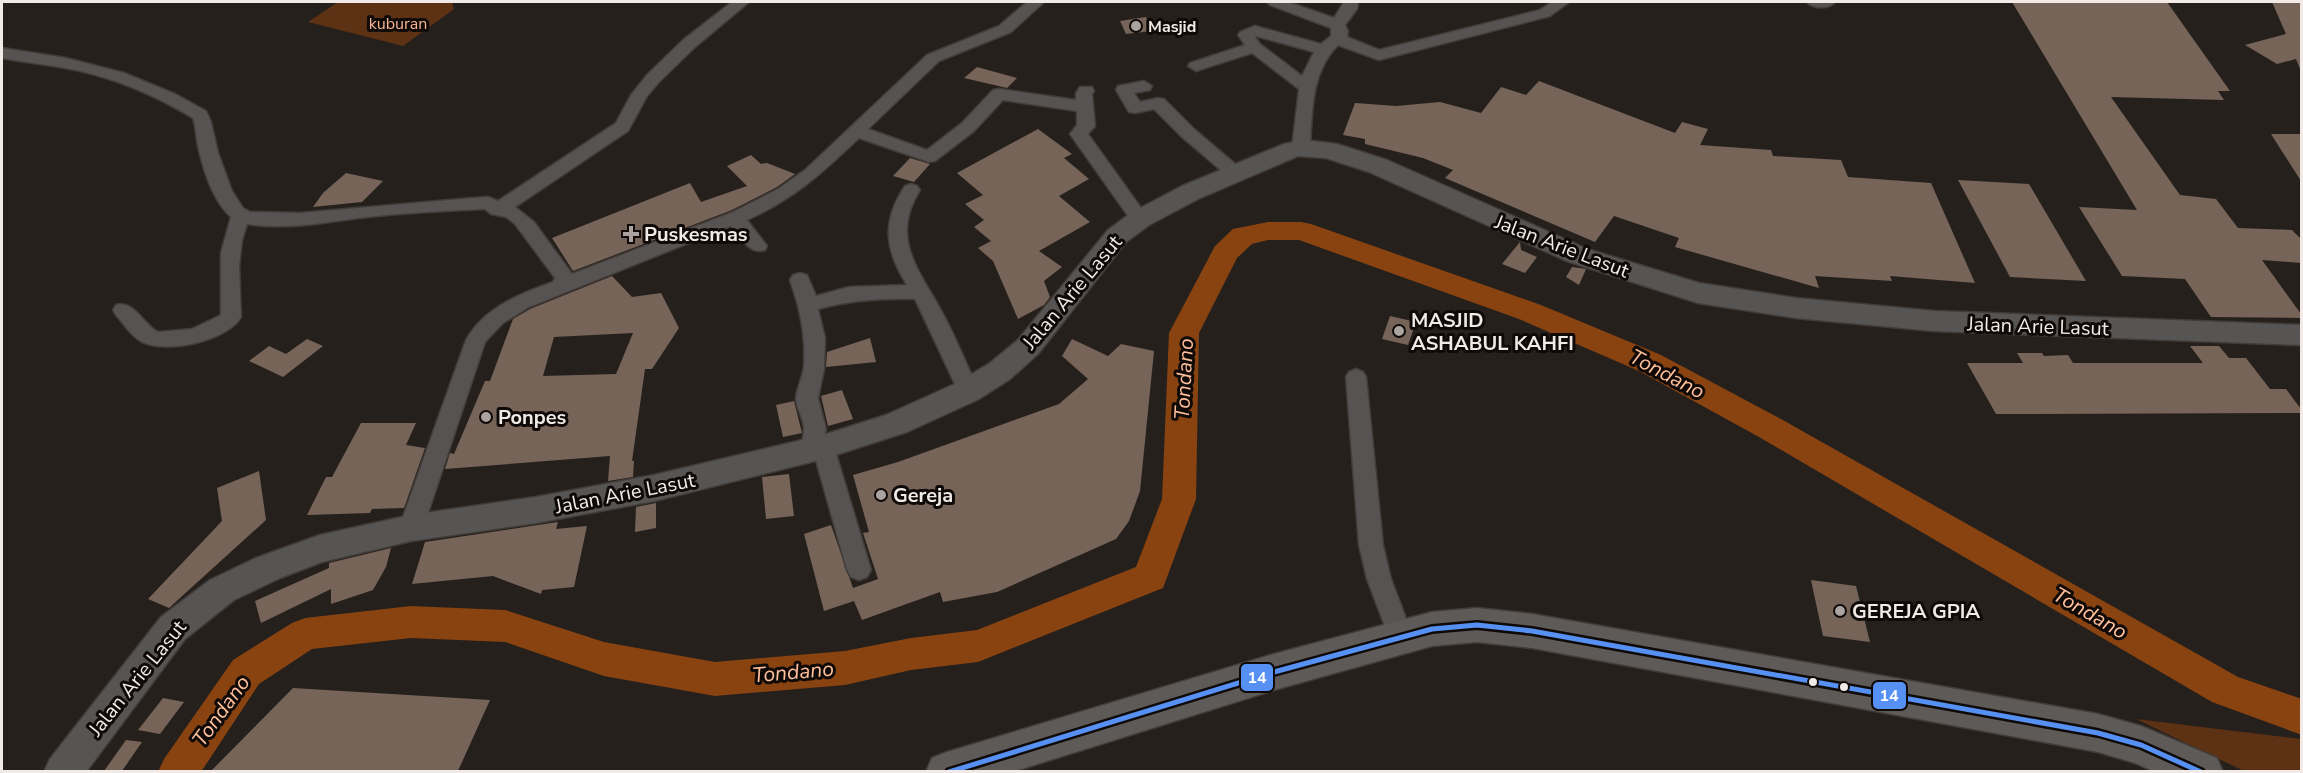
<svg xmlns="http://www.w3.org/2000/svg" width="2303" height="773" font-family="'Nunito Sans',sans-serif">
  <style>
    .green { fill: #5c3114 }
    .lines { fill: none; stroke-linecap: round; stroke-linejoin: round }
    .river { fill: #884311; fill-rule: evenodd }
    .building { fill: #766459; fill-rule: evenodd }
    .minor-casing { stroke: #423c39; stroke-width: 3 }
    .secondary-casing { stroke: #423c39; stroke-width: 3 }
    .trunk-casing { stroke: #423c39; stroke-width: 3 }
    .minor { fill: #565352; fill-rule: evenodd }
    .secondary { fill: #575553; fill-rule: evenodd }
    .trunk { fill: #5e5a58; fill-rule: evenodd }
    .bus-1-casing { stroke: #0f0a08; stroke-width: 10 }
    .bus-1 { stroke: #5790f3; stroke-width: 5 }
    .poi-dot { fill: #aaa39f; stroke: #0f0a08; stroke-width: 2 }
    .bus-dot { fill: #f1eae6; stroke: #0f0a08; stroke-width: 2 }
    .labels { text-anchor: middle; stroke-width: 6; stroke-linejoin: round; paint-order: stroke }
    .far-park-label { font-size: 16px; fill: #f4b591; stroke: #0f0a08 }
    .far-poi-label { font-size: 16px; font-weight: bold; fill: #f1eae6; stroke: #0f0a08; text-anchor: start }
    .poi-label { font-size: 20px; font-weight: bold; fill: #f1eae6; stroke: #0f0a08; text-anchor: start }
    .street-label { font-size: 20px; fill: #f1eae6; stroke: #0f0a08 }
    .water-label { font-size: 21px; font-style: italic; fill: #ffbf9a; stroke: #0f0a08 }
    .line-badge { stroke: #0f0a08; stroke-width: 2 }
    .badge-label { font-size: 16px; text-anchor: middle; font-weight: bold; fill: #fff }
  </style>
  <rect width="100%" height="100%" fill="#26201c"/>
  <path class="green" d="M338,2h114l2,7 -51,37 -95,-24z
    M2136,719l165,20v32h-57z"/>
  <g class="lines">
    <path class="river" d="M1268,222h33l10,2 230,81 120,50 120,64 457,258 64,22v36l-90,-33 -453,-265 -120,-66 -120,-52 -220,-79h-31l-16,4 -15,14 -38,75 -3,166 -33,89 -185,74 -67,8 -66,15 -130,11 -111,-20 -99,-34 -94,-4 -99,11 -53,35 -58,88h-43l6,-13 69,-99 59,-37 13,-5 106,-12 94,4 99,32 111,20 130,-11 66,-13 66,-8 159,-63 26,-68 7,-166 46,-87 18,-17z"/>
  </g>
  <path class="building" d="M2012,2h155l63,89h-12l6,9 -113,-3 69,98 36,4 22,29 54,2 9,9v24l-39,-3 39,54v4l-90,-1 -26,-38 -63,-3 -43,-69 58,3z
    M2272,2h29v69l-5,-12 -19,5 -32,-19 41,-11z
    M1146,17l6,14 -26,3 -6,-13z
    M977,67l40,11 -10,10 -43,-10z
    M1539,81l136,52 7,-11 26,7 -8,16 71,5 2,6 68,4 7,17 83,6 44,100 -85,-7 2,5 -77,-5 4,12 -144,-41 4,-9 -65,-22 -19,26 -150,-64 8,-8 -30,-12 -58,-14v-5l-22,-4 12,-32 41,3 44,-4 41,11 20,-26 25,8z
    M1038,129l34,25 -8,4 25,21 -30,17 31,26 -51,29 23,16 -18,14 6,16 -6,8 -26,14 -25,-58 -15,-13 13,-7 -17,-14 10,-7 -19,-16 18,-9 -26,-22z
    M2271,134h30v47z
    M751,155l10,9 6,-1 28,11 -18,13 -45,23 -159,61 -21,-33 138,-55 11,19 46,-16 -20,-20z
    M910,158l20,6 -16,18 -21,-6z
    M346,173l37,8 -21,21 -49,5 10,-14z
    M1958,180l71,4 57,97 -76,-4z
    M1520,242l1,8 16,7 -12,16 -23,-9z
    M1572,267l14,2 -7,16 -13,-8z
    M612,276l20,21 29,-4 18,35 -27,41h-7l-13,92h2l-1,16 -25,4 2,-25 -165,13 5,-16 4,1 31,-73h5l23,-62 17,-10zM633,333l-17,41 -73,2 11,-39z
    M1390,316l26,6 -8,23 -26,-6z
    M870,338l6,24 -50,5 1,-15z
    M307,339l16,7 -40,31 -34,-16 20,-15 17,8z
    M1072,339l36,17 13,-12 33,7 -14,140 -11,30 -13,18 -119,53 -54,10 -3,-10 -78,28 -8,-19 -30,10 -20,-77 27,-9 22,63 25,-9 -15,-46 6,-1 -16,-57 45,-13 161,-58 29,-25 -26,-23z
    M2190,346h29l10,12h17l24,31h16l15,20v4l-305,1 -29,-51h56l-6,-10h25l2,3 24,-1 5,8h130z
    M842,390l11,29 -25,7 -7,-30z
    M794,401l8,32 -19,4 -7,-32z
    M361,423h55l-10,22 19,3 -21,60 -32,1 -2,4 -63,2 19,-38h6z
    M259,471l7,49 -97,88 -21,-9 74,-78 -5,-33z
    M789,474l5,42 -28,3 -4,-42z
    M656,503v25l-21,4 1,-25z
    M558,522l-2,7 31,-3 -13,61 -32,3 -1,4 -48,-18 -81,8 13,-42z
    M391,548l-5,19 -13,23 -42,14v-15l-70,34 -6,-22 74,-33v-5z
    M1811,580l45,6 14,56 -47,-6z
    M293,688l197,12 -32,71h-247z
    M163,698l21,4 -24,32 -22,-4z
    M126,740l16,2 -20,29h-18z"/>
  <g class="lines">
    <defs>
      <path id="minor" d="M732,2h17l-54,45 -36,35 -12,14 -19,35 -113,76 19,15 38,52 161,-62 45,-23 27,-19 122,-115 72,-29 28,-24h17l-33,30 -72,29 -71,68 59,21 35,-27 31,-33 6,-1 77,11v-7l4,-6h12l2,4 -2,3 3,32 -7,8 61,85 -2,4h-14l-63,-89 7,-9v-14l-74,-11 -29,31 -39,30 -6,1 -70,-24c-38,36 -64,60 -112,82l20,26 -2,4c-16,5 -24,-13 -34,-24l-202,81 -26,16 -18,19 -62,186 -4,7 -8,2 -8,-2 -4,-7 67,-188c18,-32 53,-46 87,-58l2,-4 -40,-54 -9,-7 -15,-3 -6,-5c-42,2 -85,4 -126,9 -37,5 -75,12 -112,6l-5,16 -3,26 2,51c-14,24 -74,37 -99,25 -11,-6 -18,-18 -26,-27l-3,-5 3,-5c18,-5 27,19 42,27l34,-3 29,-14v-62l10,-36c-18,-16 -28,-48 -33,-71 -2,-10 -2,-19 -5,-28 -35,-21 -73,-38 -113,-47 -26,-6 -52,-8 -78,-13v-10l64,10 58,15 51,21 31,17 5,11 7,31 14,38 11,17 7,4 50,1 173,-15 15,-1 10,4 118,-78 15,-28 16,-20 36,-35z
        M1267,2h21l46,16 10,-16h14l-1,7 -12,16 3,6 -1,6 32,13 161,-40 12,-8h17l-19,14 -171,44 -41,-15c-27,27 -26,67 -28,103l-3,4h-12l-3,-4 7,-59 -47,-36 -56,18 -8,-5 2,-3 55,-18 -7,-10 2,-3 15,-6 66,18 10,-8v-8l-61,-23zM1255,37l1,-1 58,16 -12,24 -42,-32z
        M1807,2h28c-6,7 -22,7 -28,0z
        M1144,81l8,5 -2,4 -16,3 6,9 18,-4 6,1 30,30 47,40 3,4 -3,4h-12l-47,-40 -28,-28 -19,4 -6,-1 -13,-22 2,-4z
        M911,184l6,2 3,4c-32,50 2,83 24,126 13,24 23,50 35,75l-4,6 -7,2 -7,-2 -46,-98c-34,-1 -64,1 -97,10l7,29 -1,31 -6,29 8,31 -2,10 7,2 3,6 37,123 -4,7 -8,3 -8,-3 -4,-7 -32,-113 -12,-1c-5,-10 1,-16 1,-27 0,-10 -8,-21 -8,-31 1,-11 7,-21 8,-32 2,-30 -4,-58 -14,-86l3,-5 7,-2 7,2 9,21 33,-9 58,-2c-22,-35 -26,-63 -2,-99z
        M1356,369l7,3 3,5 17,168 8,34 22,58 -3,8 -9,3 -9,-3 -3,-8 -22,-58 -8,-34 -13,-168 3,-5z"/>
      <path id="secondary" d="M1304,140l33,4 50,16 200,89 112,34 97,15 138,13 368,14v20l-368,-14 -138,-13 -98,-15 -131,-42 -198,-89 -43,-14 -28,-2 -98,42 -51,27 -23,17 -88,112 -28,25 -31,20 -72,33 -84,27 -169,42 -118,22 -125,18 -89,21 -42,16 -46,22 -49,39 -99,133h-42l6,-13 111,-142 49,-37 46,-22 64,-23 91,-20 125,-18 118,-22 169,-40 63,-20 71,-32 33,-20 28,-23 90,-110 23,-17 51,-27 102,-42z"/>
      <path id="trunk" d="M1477,608l55,6 566,100 43,12 76,32 6,14h-68l-20,-9 -37,-11 -566,-104 -55,-6 -45,4 -158,44 -262,82h-86l6,-14 15,-6 327,-98 158,-42z"/>
    </defs>
    <use href="#minor" class="minor-casing"/>
    <use href="#secondary" class="secondary-casing"/>
    <use href="#trunk" class="trunk-casing"/>
    <use href="#minor" class="minor"/>
    <use href="#secondary" class="secondary"/>
    <use href="#trunk" class="trunk"/>
    <defs>
      <path id="bus-1" d="M949,772l325,-100 158,-43 45,-4 55,6 566,102 43,12 60,27"/>
    </defs>
    <use href="#bus-1" class="bus-1-casing"/>
    <use href="#bus-1" class="bus-1"/>
  </g>
  <g class="poi-dot">
    <circle cx="1136" cy="26" r="6"/>
    <path d="M628 225h6v6h6v6h-6v6h-6v-6h-6v-6h6z"/>
    <circle cx="1399" cy="331" r="6"/>
    <circle cx="486" cy="417" r="6"/>
    <circle cx="881" cy="495" r="6"/>
    <circle cx="1840" cy="611" r="6"/>
  </g>
  <g class="bus-dot">
    <circle cx="1813" cy="682" r="5"/>
    <circle cx="1844" cy="687" r="5"/>
  </g>
  <g class="labels">
    <g class="far-park-label">
      <text x="398" y="29">kuburan</text>
    </g>
    <g class="far-poi-label">
      <text x="1148" y="32">Masjid</text>
    </g>
    <g class="poi-label">
      <text x="644" y="241">Puskesmas</text>
      <text x="1411" y="327">MASJID<tspan x="1411" dy="23">ASHABUL KAHFI</tspan></text>
      <text x="498" y="424">Ponpes</text>
      <text x="893" y="502">Gereja</text>
      <text x="1852" y="618">GEREJA GPIA</text>
    </g>
    <g class="street-label">
      <text transform="translate(1562 246) rotate(21)" y="7">Jalan Arie Lasut</text>
      <text transform="translate(1072 292) rotate(-50)" y="7">Jalan Arie Lasut</text>
      <text transform="translate(2038 326) rotate(2)" y="7">Jalan Arie Lasut</text>
      <text transform="translate(625 493) rotate(-11)" y="7">Jalan Arie Lasut</text>
      <text transform="translate(137 678) rotate(-51)" y="7">Jalan Arie Lasut</text>
    </g>
    <g class="water-label">
      <text transform="translate(1667 374) rotate(28)" y="7">Tondano</text>
      <text transform="translate(1184 379) rotate(-87)" y="7">Tondano</text>
      <text transform="translate(2090 613) rotate(30)" y="7">Tondano</text>
      <text transform="translate(793 672) rotate(-5)" y="7">Tondano</text>
      <text transform="translate(221 711) rotate(-54)" y="7">Tondano</text>
    </g>
  </g>
  <g class="line-badge">
    <rect x="1240" y="663" width="34" height="29" rx="6" fill="#5790f3"/>
    <rect x="1872" y="681" width="35" height="29" rx="6" fill="#5790f3"/>
  </g>
  <g class="badge-label">
    <text x="1257" y="683">14</text>
    <text x="1889" y="701">14</text>
  </g>
  <rect width="2303" height="773" fill="none" stroke="#f1eae6" stroke-width="6"/>
</svg>
